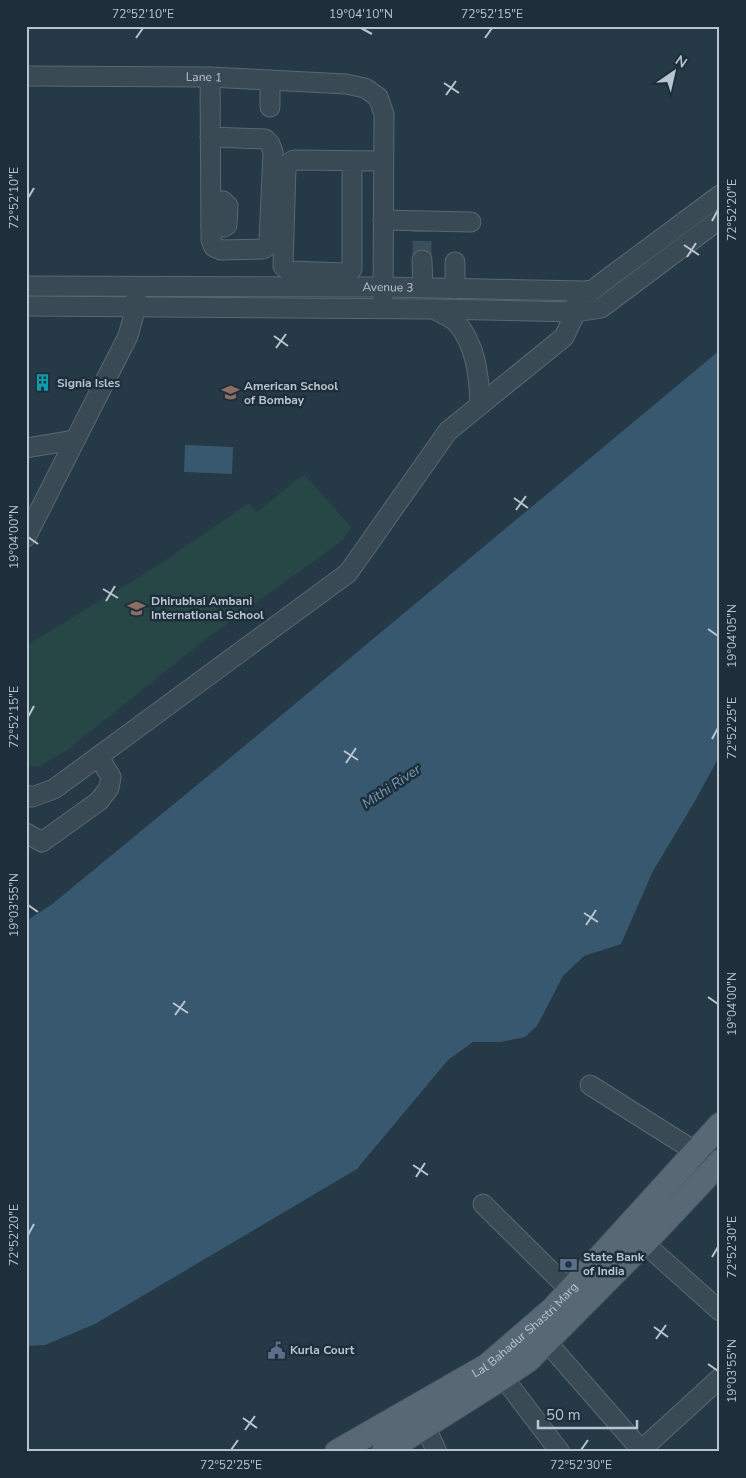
<svg xmlns="http://www.w3.org/2000/svg" width="746" height="1478" font-family="'Nunito Sans',sans-serif">
  <style>
    .green { fill: #274746 }
    .water { fill: #37586e }
    .lines { fill: none; stroke-linecap: round; stroke-linejoin: round }
    .minor-tunnel { stroke: #3b4e5b; stroke-width: 19; stroke-dasharray: 19 9; stroke-linecap: butt }
    .minor-casing { stroke: #596773; stroke-width: 21 }
    .major-casing { stroke: #475662; stroke-width: 26 }
    .minor { stroke: #3a4a55; stroke-width: 19 }
    .major { stroke: #586975; stroke-width: 24 }
    .ticks { fill: none; stroke: #b8c4cf; stroke-width: 2 }
    .labels { text-anchor: middle; stroke-width: 5; stroke-linejoin: round; paint-order: stroke }
    .street-label { font-size: 12px; fill: #b8c4cf; stroke: #1e2f3b }
    .poi-label { font-size: 12px; font-weight: bold; fill: #b8c4cf; stroke: #1e2f3b; text-anchor: start }
    .water-label { font-size: 14px; font-style: italic; fill: #759bb4; stroke: #1e2f3b }
    .neatline { fill: none; stroke: #b8c4cf; stroke-width: 2 }
    .ticks-label { font-size: 12px; text-anchor: middle; fill: #b8c4cf }
  </style>
  <rect width="100%" height="100%" fill="#253946"/>
  <path class="green" d="M304,474l47,53 -8,13 -137,99 -141,113 -27,15 -12,-2v-119l134,-82 89,-61 8,9z"/>
  <path class="water" d="M720,350v405l-25,46 -42,70 -32,73 -37,12 -21,20 -26,50 -12,11 -25,5h-27l-25,18 -91,109 -262,155 -50,21 -19,1v-425l25,-16 185,-152z
    M185,445l48,2 -1,27 -48,-2z"/>
  <g class="lines">
    <path class="minor-tunnel" d="M422,260v-30"/>
    <defs>
      <g id="minor">
        <path id="s1" d="M26,76l184,1 136,7 19,4 13,9 6,17 -1,185"/>
        <path d="M270,107v-27"/>
        <path d="M210,137l55,2 5,5 3,8 -4,88 -1,6 -5,3 -42,1 -7,-3 -3,-7 -1,-163"/>
        <path d="M352,162v107l-6,4 -57,-2 -6,-5 3,-97 3,-6 5,-3 89,1"/>
        <path d="M211,201h12l5,5 -1,19 -3,2h-13"/>
        <path d="M383,220l88,2"/>
        <path d="M422,260l1,28"/>
        <path id="s2" d="M26,286l357,1 202,4 8,-1 6,-5 121,-90"/>
        <path d="M455,289v-27"/>
        <path d="M26,306l408,3 142,3 25,-4 119,-89"/>
        <path d="M436,310c6,4 15,7 20,12 20,22 23,54 24,82"/>
        <path d="M26,448l48,-8"/>
        <path d="M26,537l102,-201 8,-29v-11"/>
        <path d="M26,795l6,2 22,-8 294,-216 100,-142 116,-94 12,-25v-21"/>
        <path d="M26,833l16,9 57,-41 10,-13 2,-11 -12,-20"/>
        <path d="M590,1085l106,67 10,10"/>
        <path d="M483,1204l97,96"/>
        <path d="M644,1243l76,68"/>
        <path d="M546,1341l97,111"/>
        <path d="M503,1377l57,75"/>
        <path d="M425,1426l12,26"/>
        <path d="M639,1452l81,-74"/>
      </g>
      <g id="major">
        <path id="s3" d="M337,1452l150,-86 66,-57 167,-184"/>
        <path d="M384,1452l119,-75 25,-17 116,-117 76,-81"/>
      </g>
    </defs>
    <use href="#minor" class="minor-casing"/>
    <use href="#major" class="major-casing"/>
    <use href="#minor" class="minor"/>
    <use href="#major" class="major"/>
  </g>
  <path class="ticks" d="M361,28l11,6M136,38l7,-10M485,38l7,-10M444,83l15,10M446,95l10,-14M28,198l6,-10M712,221l6,-11M684,245l15,10M687,257l9,-14M274,336l14,10M276,348l10,-14M514,498l14,10M516,510l10,-14M28,537l10,7M103,589l15,9M106,601l9,-15M708,629l10,7M28,717l6,-11M712,739l6,-11M344,751l14,9M346,763l10,-15M28,905l10,7M584,913l14,9M586,925l10,-15M708,997l10,7M173,1003l15,10M175,1015l10,-14M413,1165l15,10M416,1177l9,-14M28,1235l6,-11M712,1257l6,-10M654,1327l14,10M656,1339l10,-14M708,1364l10,7M243,1418l14,10M245,1430l10,-14M231,1450l7,-10M581,1450l7,-10"/>
  <defs>
    <symbol id="building-bare" viewBox="-9 -9 18 18"><path d="M-4-6H4V6H1V3H-1V6H-4ZM-2.5-4.3h1.7v1.8h-1.7ZM.8-4.3h1.7v1.8H.8ZM-2.5-1h1.7V.8h-1.7ZM.8-1h1.7V.8H.8Z" fill="#0f9aa8" stroke="#1e2f3b" stroke-width="2.5" paint-order="stroke"/></symbol>
    <symbol id="school-bare" viewBox="-9 -9 18 18"><path d="M0-5L7-2L0 1L-7-2ZM-4 1L0 2.5L4 1V4Q0 6-4 4Z" fill="#8d6e63" stroke="#1e2f3b" stroke-width="2.5" paint-order="stroke"/></symbol>
    <symbol id="bank-bare" viewBox="-9 -9 18 18"><path d="M-6-4H6V4H-6ZM0-2.3a2.3 2.3 0 1 0 0 4.6a2.3 2.3 0 1 0 0-4.6Z" fill="#5c6f8a" stroke="#1e2f3b" stroke-width="2.5" paint-order="stroke"/></symbol>
    <symbol id="civic-bare" viewBox="-9 -9 18 18"><path d="M-.6-6.5H3V-4.5H.6V-3L4-1V1h2V6H-6V1h2V-1L-.6-3ZM-1.2 2.5V6h2.4V2.5Z" fill="#5c6f8a" stroke="#1e2f3b" stroke-width="2.5" paint-order="stroke"/></symbol>
  </defs>
  <g fill-rule="evenodd">
    <use href="#building-bare" x="30" y="370" width="25" height="25"/>
    <use href="#school-bare" x="218" y="380" width="25" height="25"/>
    <use href="#school-bare" x="124" y="596" width="25" height="25"/>
    <use href="#bank-bare" x="556" y="1252" width="25" height="25"/>
    <use href="#civic-bare" x="264" y="1338" width="25" height="25"/>
  </g>
  <g class="labels">
    <g class="street-label">
      <text dy="4" stroke="none"><textPath href="#s1" startOffset="178">Lane 1</textPath></text>
      <text dy="4" stroke="none"><textPath href="#s2" startOffset="362">Avenue 3</textPath></text>
      <text dy="4" stroke="none"><textPath href="#s3" startOffset="225">Lal Bahadur Shastri Marg</textPath></text>
    </g>
    <g class="poi-label">
      <text x="57" y="387">Signia Isles</text>
      <text x="244" y="390">American School<tspan x="244" dy="14">of Bombay</tspan></text>
      <text x="151" y="605">Dhirubhai Ambani<tspan x="151" dy="14">International School</tspan></text>
      <text x="583" y="1261">State Bank<tspan x="583" dy="14">of India</tspan></text>
      <text x="290" y="1354">Kurla Court</text>
    </g>
    <g class="water-label">
      <text transform="translate(391 786) rotate(-34)" y="5">Mithi River</text>
    </g>
  </g>
  <rect width="746" height="1478" fill="none" stroke="#1e2f3b" stroke-width="55"/>
  <g transform="translate(674 72) rotate(34)" stroke="#1e2f3b" stroke-width="4" paint-order="stroke">
  <path d="M0-4L9 19L0 12L-9 19Z" fill="#b8c4cf"/>
  <text y="-8" font-size="14" font-weight="bold" text-anchor="middle" fill="#b8c4cf">N</text>
  </g>
  <path d="M538 1420v8h99v-8" fill="none" stroke="#b8c4cf" stroke-width="2.5"/>
  <text x="546" y="1420" font-size="15" fill="#b8c4cf" stroke="#1e2f3b" stroke-width="4" paint-order="stroke">50 m</text>
  <rect x="28" y="28" width="690" height="1422" class="neatline"/>
  <g class="ticks-label">
    <text x="143" y="18">72°52'10"E</text>
    <text x="361" y="18">19°04'10"N</text>
    <text x="492" y="18">72°52'15"E</text>
    <text transform="translate(14 198) rotate(-90)" y="4">72°52'10"E</text>
    <text transform="translate(732 210) rotate(-90)" y="4">72°52'20"E</text>
    <text transform="translate(14 537) rotate(-90)" y="4">19°04'00"N</text>
    <text transform="translate(732 636) rotate(-90)" y="4">19°04'05"N</text>
    <text transform="translate(14 717) rotate(-90)" y="4">72°52'15"E</text>
    <text transform="translate(732 728) rotate(-90)" y="4">72°52'25"E</text>
    <text transform="translate(14 905) rotate(-90)" y="4">19°03'55"N</text>
    <text transform="translate(732 1004) rotate(-90)" y="4">19°04'00"N</text>
    <text transform="translate(14 1235) rotate(-90)" y="4">72°52'20"E</text>
    <text transform="translate(732 1247) rotate(-90)" y="4">72°52'30"E</text>
    <text transform="translate(732 1371) rotate(-90)" y="4">19°03'55"N</text>
    <text x="231" y="1469">72°52'25"E</text>
    <text x="581" y="1469">72°52'30"E</text>
  </g>
</svg>
